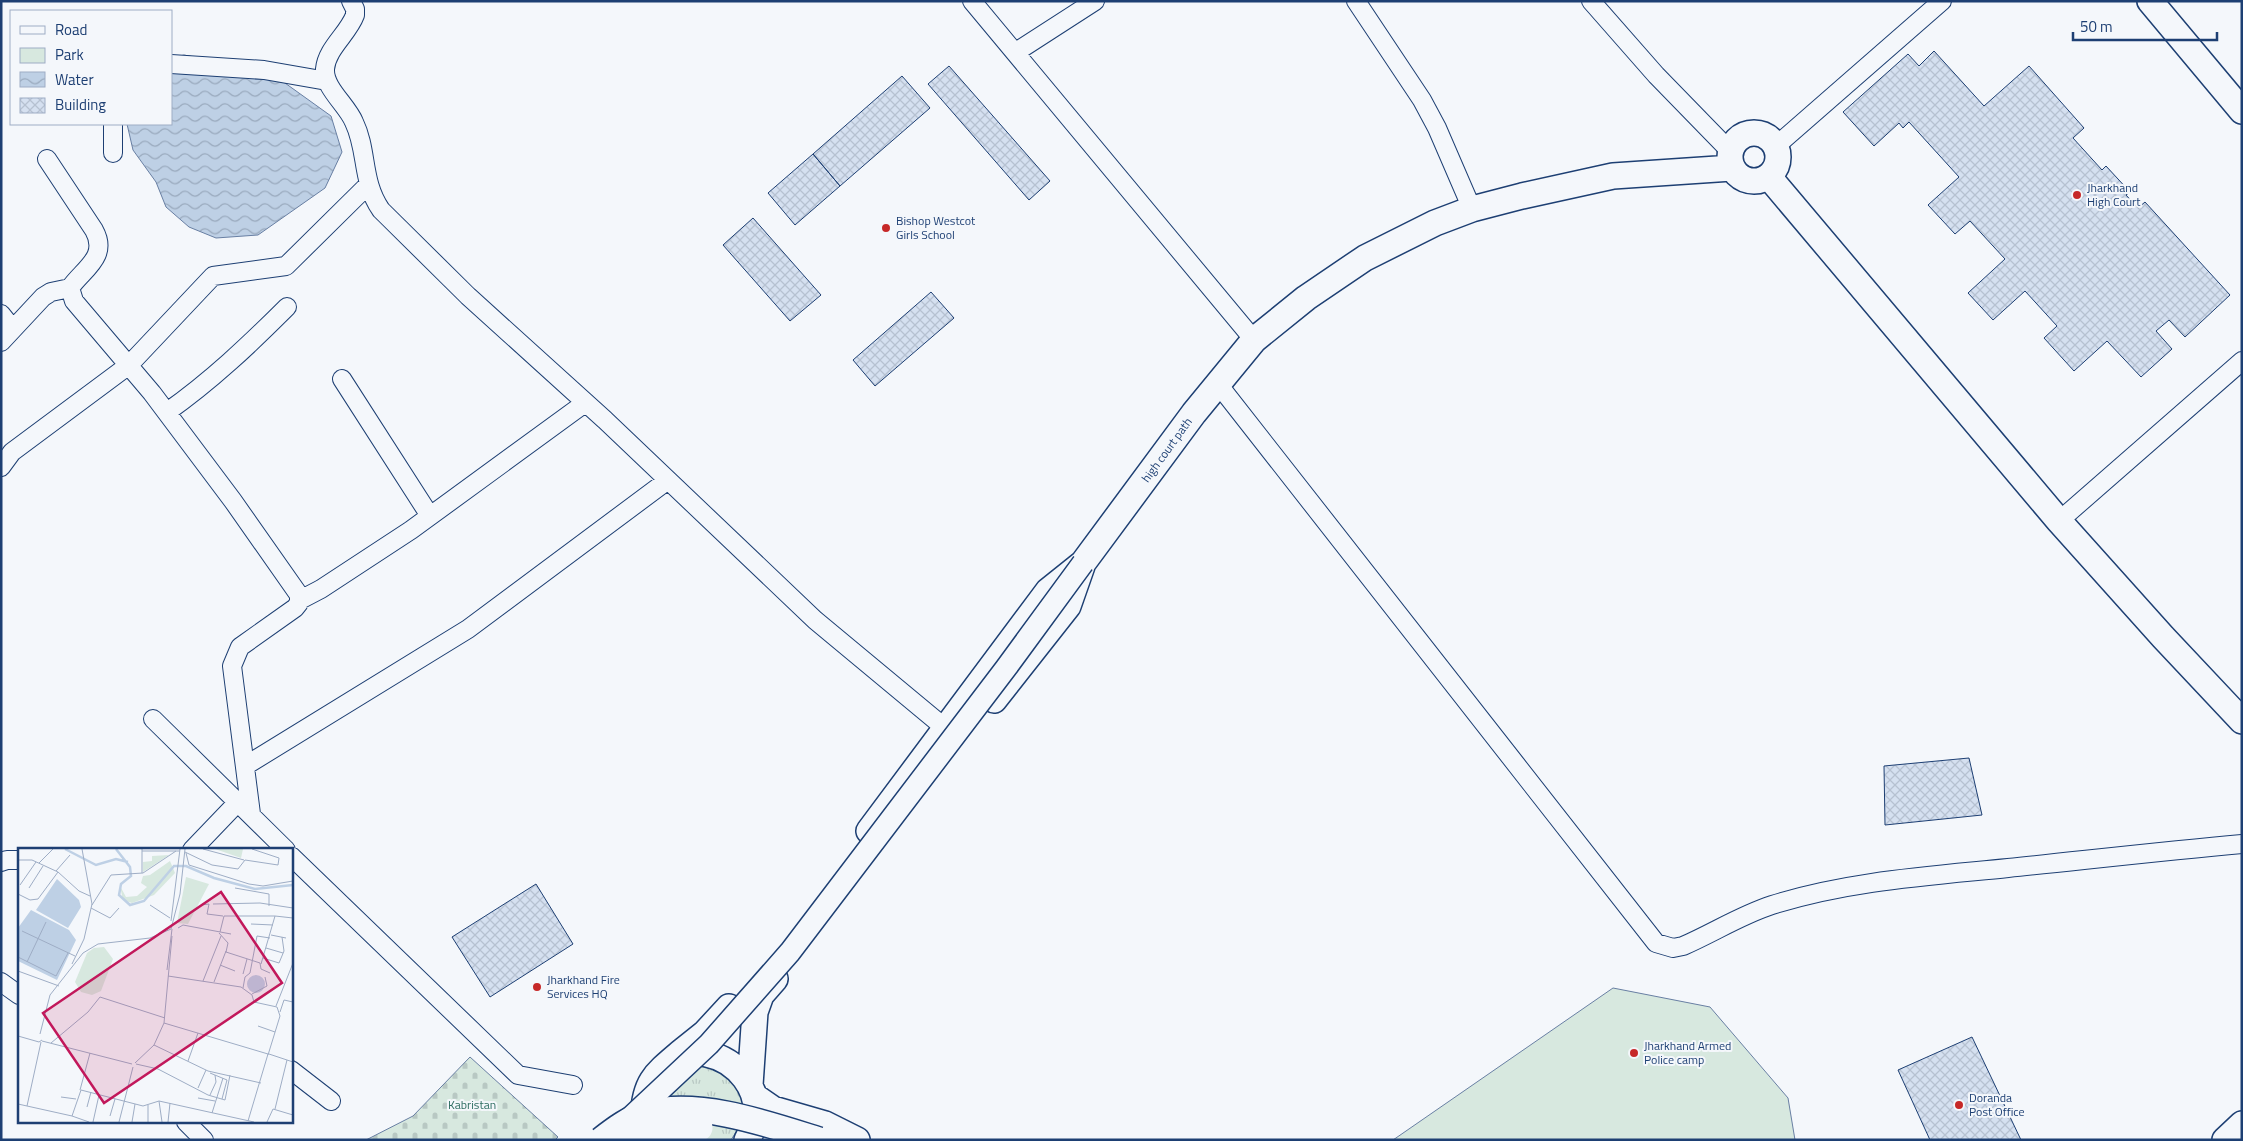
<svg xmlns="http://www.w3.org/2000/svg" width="2243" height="1141" font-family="'Titillium Web',sans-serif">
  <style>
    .grass { fill: url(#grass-tufts); stroke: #687fa3 }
    .cemetery { fill: url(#cemetery-stones); stroke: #687fa3 }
    .park { fill: #d7e8df; stroke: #687fa3 }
    .water { fill: url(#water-waves); stroke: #687fa3 }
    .building { fill: url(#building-cross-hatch); stroke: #1d3f73 }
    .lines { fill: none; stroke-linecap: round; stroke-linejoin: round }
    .minor-casing { stroke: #1d3f73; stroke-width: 20 }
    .secondary-casing { stroke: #1d3f73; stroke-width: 28 }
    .minor { stroke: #f4f7fb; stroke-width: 18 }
    .secondary { stroke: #f4f7fb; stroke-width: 25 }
    .tertiary-bridge-casing { stroke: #1d3f73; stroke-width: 24; stroke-linecap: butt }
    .secondary-bridge-casing { stroke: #1d3f73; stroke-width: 28; stroke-linecap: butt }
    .tertiary-bridge { stroke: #f4f7fb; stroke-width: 21 }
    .secondary-bridge { stroke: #f4f7fb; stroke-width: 25 }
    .poi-dot { fill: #c62828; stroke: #f4f7fb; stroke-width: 2 }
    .labels { text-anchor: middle; stroke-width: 4; stroke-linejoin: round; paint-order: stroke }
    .poi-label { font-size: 12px; fill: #1d3f73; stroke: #f4f7fb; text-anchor: start }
    .street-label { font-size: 12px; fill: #1d3f73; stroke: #f4f7fb }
    .park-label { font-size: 12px; fill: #2c6c60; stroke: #f4f7fb }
    .inset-river { fill: none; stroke: #bed0e5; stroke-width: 2.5 }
    .inset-road { fill: none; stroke: #9eadc5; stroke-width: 1 }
    .view { fill: #c2185b; fill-opacity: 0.15; stroke: #c2185b; stroke-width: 2.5 }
    .inset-edge { fill: none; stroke: #1d3f73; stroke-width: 2.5 }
  </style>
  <defs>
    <pattern id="grass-tufts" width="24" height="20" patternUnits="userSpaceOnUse" patternTransform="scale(1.25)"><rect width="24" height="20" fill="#d7e8df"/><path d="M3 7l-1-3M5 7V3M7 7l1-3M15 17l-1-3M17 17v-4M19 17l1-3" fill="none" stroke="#b8c8c3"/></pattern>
    <pattern id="cemetery-stones" width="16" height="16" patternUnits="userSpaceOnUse" patternTransform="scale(1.25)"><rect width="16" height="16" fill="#d7e8df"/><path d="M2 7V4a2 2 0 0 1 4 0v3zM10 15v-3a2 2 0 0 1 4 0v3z" fill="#b8c8c3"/></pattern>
    <pattern id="water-waves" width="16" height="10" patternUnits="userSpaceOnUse" patternTransform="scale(1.25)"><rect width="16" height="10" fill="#bed0e5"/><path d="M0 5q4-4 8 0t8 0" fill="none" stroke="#9aaabe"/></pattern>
    <pattern id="building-cross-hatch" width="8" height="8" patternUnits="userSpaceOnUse" patternTransform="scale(1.25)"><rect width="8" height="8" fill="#d5e0f0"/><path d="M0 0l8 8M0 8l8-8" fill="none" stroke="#b6c1d1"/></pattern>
  </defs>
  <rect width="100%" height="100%" fill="#f4f7fb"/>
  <path class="grass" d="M707,1063l28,18 8,21 -2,22 -10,16h-67l-5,-57z"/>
  <path class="cemetery" d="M470,1057l88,80 -3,3h-189l47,-24z"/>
  <path class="park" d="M1613,988l97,19 78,91 7,42h-402z"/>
  <path class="water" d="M184,55l46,9 48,14 53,38 11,36 -17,36 -67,47 -42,3 -27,-11 -23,-20 -10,-25 -23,-32 -6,-26h44v-66z"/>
  <path class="building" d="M1934,51l50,55 45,-40 55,62 -11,10 29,32 4,-4 24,26 -4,3 12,13 7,-6 85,93 -45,42 -16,-17 -13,11 16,18 -31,28 -34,-36 -33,30 -30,-33 13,-12 -32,-35 -32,29 -25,-27 37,-34 -35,-38 -15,13 -27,-29 31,-28 -50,-55 -6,6 -4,-5 -25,23 -31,-34 65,-58 11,12z
    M949,66l101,115 -21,19 -101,-116z
    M902,76l28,32 -90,78 -27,-32z
    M813,154l27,32 -45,39 -27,-32z
    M753,218l68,77 -31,26 -67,-76z
    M931,292l23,26 -79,68 -22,-26z
    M1969,758l13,57 -97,10 -1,-59z
    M536,884l37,60 -83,53 -38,-60z
    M1972,1037l49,103h-91l-32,-70z"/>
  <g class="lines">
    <defs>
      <path id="minor" d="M351,1l4,8v6c-7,19 -28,33 -30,54 -1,19 22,36 29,53 14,29 7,59 27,88l87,86 137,124 210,200 130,108
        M972,1l282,339
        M1356,1l66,99 15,28 35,81
        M1591,1l65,74 74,76
        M1016,52l79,-51
        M171,64l93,6 63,11
        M1776,146l166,-145
        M113,153v-29
        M47,159l47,71c15,27 -11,39 -24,58l4,13 78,92 81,108 66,94v8l-4,5 -55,39 -8,19 19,148
        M1,314l12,15
        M1,342l42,-45 8,-5 19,-4
        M342,379l88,137
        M1218,384l438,559 17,5 10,-2c30,-13 58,-31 89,-41 76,-24 157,-29 236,-37 78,-8 156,-17 234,-24
        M167,412c44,-31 82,-67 120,-105
        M1,467l11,-15 117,-87 84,-89 73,-10 82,-81
        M2059,521l183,-160
        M300,600l21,-11 90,-59 174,-127
        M153,719l133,131
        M245,766l223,-137 200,-149
        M192,850l46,-48
        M291,856l227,219 55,10
        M1,862l6,-2h12
        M1,982l18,13
        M291,1070l40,31
        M186,1122l18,18"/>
      <path id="secondary" d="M2150,1l92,110
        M1730 157a24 24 0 1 1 48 0a24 24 0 1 1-48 0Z
        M1769,177l290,344 104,116 79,84
        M994,700l74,-94 14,-40
        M869,831l179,-240 35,-28 111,-150 60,-73 52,-42 59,-40 70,-35 37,-14 50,-13 91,-20 119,-8
        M680,1053l25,-20 24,-26
        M750,1085l5,-73 6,-17 14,-16
        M754,1096l19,13 52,15 32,16
        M643,1117c2,-35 11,-42 37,-64 8,0 18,-1 27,1 30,6 55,36 48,68 -1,6 -5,12 -8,18
        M2225,1140l17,-16"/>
    </defs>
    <use href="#minor" class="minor-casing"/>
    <use href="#secondary" class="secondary-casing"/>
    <use href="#minor" class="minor"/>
    <use href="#secondary" class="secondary"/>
    <defs>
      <path id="tertiary-bridge" d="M629,1119l80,-75 81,-92 216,-284 77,-105"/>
      <path id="secondary-bridge" d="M601,1140c14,-11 29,-22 46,-27 54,-13 121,11 172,27
        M630,1140l24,-10 46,-2"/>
    </defs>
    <use href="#tertiary-bridge" class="tertiary-bridge-casing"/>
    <use href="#secondary-bridge" class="secondary-bridge-casing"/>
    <use href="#tertiary-bridge" class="tertiary-bridge"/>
    <use href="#secondary-bridge" class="secondary-bridge"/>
  </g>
  <g class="poi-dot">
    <circle cx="2077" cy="195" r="5"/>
    <circle cx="886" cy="228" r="5"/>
    <circle cx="537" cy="987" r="5"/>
    <circle cx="1634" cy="1053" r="5"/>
    <circle cx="1959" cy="1105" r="5"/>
  </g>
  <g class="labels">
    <g class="poi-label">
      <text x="2087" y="192">Jharkhand<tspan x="2087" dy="14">High Court</tspan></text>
      <text x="896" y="225">Bishop Westcot<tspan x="896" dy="14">Girls School</tspan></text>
      <text x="547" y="984">Jharkhand Fire<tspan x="547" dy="14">Services HQ</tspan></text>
      <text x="1644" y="1050">Jharkhand Armed<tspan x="1644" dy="14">Police camp</tspan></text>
      <text x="1969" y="1102">Doranda<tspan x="1969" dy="14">Post Office</tspan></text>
    </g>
    <g class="street-label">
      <text transform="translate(1167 450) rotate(-54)" y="4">high court path</text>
    </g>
    <g class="park-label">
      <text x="472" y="1109">Kabristan</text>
    </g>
  </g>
  <g transform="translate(18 848)">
    <rect width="275" height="275" fill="#f4f7fb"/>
    <path d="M197,1h28l-2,9zM152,13l5,12 -21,22 -22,8 -9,-3 -3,-14 6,11 11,-1 10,-9 -6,-4 2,-7 7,-1z" fill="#d7e8df"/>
    <path d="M168,29l23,7 -21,40 -11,-1z" fill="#d7e8df"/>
    <path d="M151,7l-26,17v-10l9,-1v-5zM86,99l9,12 -12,32 -9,4 -11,-3 -6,-10 12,-29 7,-5z" fill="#d7e8df"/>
    <path d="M39,31l22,21 2,7 -13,21 -32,-18zM13,62l38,20 7,10 -19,40 -39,-19v-33zM229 136a9 9 0 1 1 18 0a9 9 0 1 1-18 0Z" fill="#bed0e5"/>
    <path class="inset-river" d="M47,1l31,16 20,-6 12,3M98,1l14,18 1,9 -10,8 -2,11 11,10 14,-4 30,-35h12l28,12 41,11 38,-4"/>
    <path class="inset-road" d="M124,1v24M185,1l41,11M124,3h38M167,4l27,13 26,4 7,-9 33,5 1,-7 -27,-9M168,5l3,12 60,19 14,2 30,-5M0,12h14l26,12 21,19 11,5M21,15l14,-14M38,23l14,-16M2,37l16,-23M11,40l14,-22M217,40l34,6v12M0,46l12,6 8,-1 20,-27M195,56l47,-1 33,5M74,57l19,-30 32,-2 33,-22M132,57l20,13M183,57l8,-1 -2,10 16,2M73,60l19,10 9,-10M257,68l18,2M153,73l9,-72M233,76l22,1M160,80l5,-3 48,9M4,83l53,25M202,84l4,-16h51l-14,48M201,85l9,10 -2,9 34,11 1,6 9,4M253,87l15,3M248,100l17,5M0,109l38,19 12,-23M245,110l16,5 5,-12 -2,-14M9,114l19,-40M54,116l12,-25 8,-35 -10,-55M202,117l15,6M149,122l5,-41M0,123l41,15M225,126l4,-15M150,128l73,11 11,8 2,7 23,5 3,9 -12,39M185,133l18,-45M196,134l12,-31M225,140l2,-11 5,-4 7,-37 13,2M234,146l15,-8 -2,-9M258,158l17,-43M262,164l4,-12 9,2M146,175l104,31 -20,67M240,178l17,6M22,186l10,-39 33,-42 15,-9 52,-6 21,-9 9,-35 5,-45M0,188l21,6 3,-2M24,193l90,23M33,195l37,-31 12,-15 65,21M136,197l54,26 53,12M251,206l24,8M170,213l10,-28M117,215l19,-18 10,-22 8,-87M118,216l22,5 50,26 17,5 5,-25M192,225l17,7 -5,19M180,240l8,-18M62,242l10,-37M192,247l6,-13 -1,-7M43,249l15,2M180,250l17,3M141,253l3,21M0,256l54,12 9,-26 62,16 16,-5 95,21M130,257v17M9,258l14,-64M69,259l4,-15M257,261l12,-49M194,265l11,-35M54,268l17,6M92,268l5,-17M75,274l6,-27M101,274l14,-55M114,274l3,-18M150,274l2,-19M249,274l6,-13 20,6"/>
    <path class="view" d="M203,44l61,91 -178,120 -61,-90z"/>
    <rect width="275" height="275" class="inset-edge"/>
  </g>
  <rect width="2243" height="1141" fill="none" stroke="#1d3f73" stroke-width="5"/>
  <rect x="10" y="10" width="162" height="115" fill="#f4f7fb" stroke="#9eadc5"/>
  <rect x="20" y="26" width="25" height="8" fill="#f4f7fb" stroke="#9eadc5"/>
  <text x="55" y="35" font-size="15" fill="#1d3f73">Road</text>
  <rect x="20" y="48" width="25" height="15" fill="#d7e8df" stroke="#9eadc5"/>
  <text x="55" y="60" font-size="15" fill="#1d3f73">Park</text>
  <rect x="20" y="72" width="25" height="15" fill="url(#water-waves)" stroke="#9eadc5"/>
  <text x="55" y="85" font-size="15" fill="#1d3f73">Water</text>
  <rect x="20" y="98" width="25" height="15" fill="url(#building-cross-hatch)" stroke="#9eadc5"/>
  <text x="55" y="110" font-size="15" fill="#1d3f73">Building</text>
  <path d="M2073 32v8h144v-8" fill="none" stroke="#1d3f73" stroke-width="2.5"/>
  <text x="2080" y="32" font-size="15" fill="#1d3f73" stroke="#f4f7fb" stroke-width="4" paint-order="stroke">50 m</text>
</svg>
